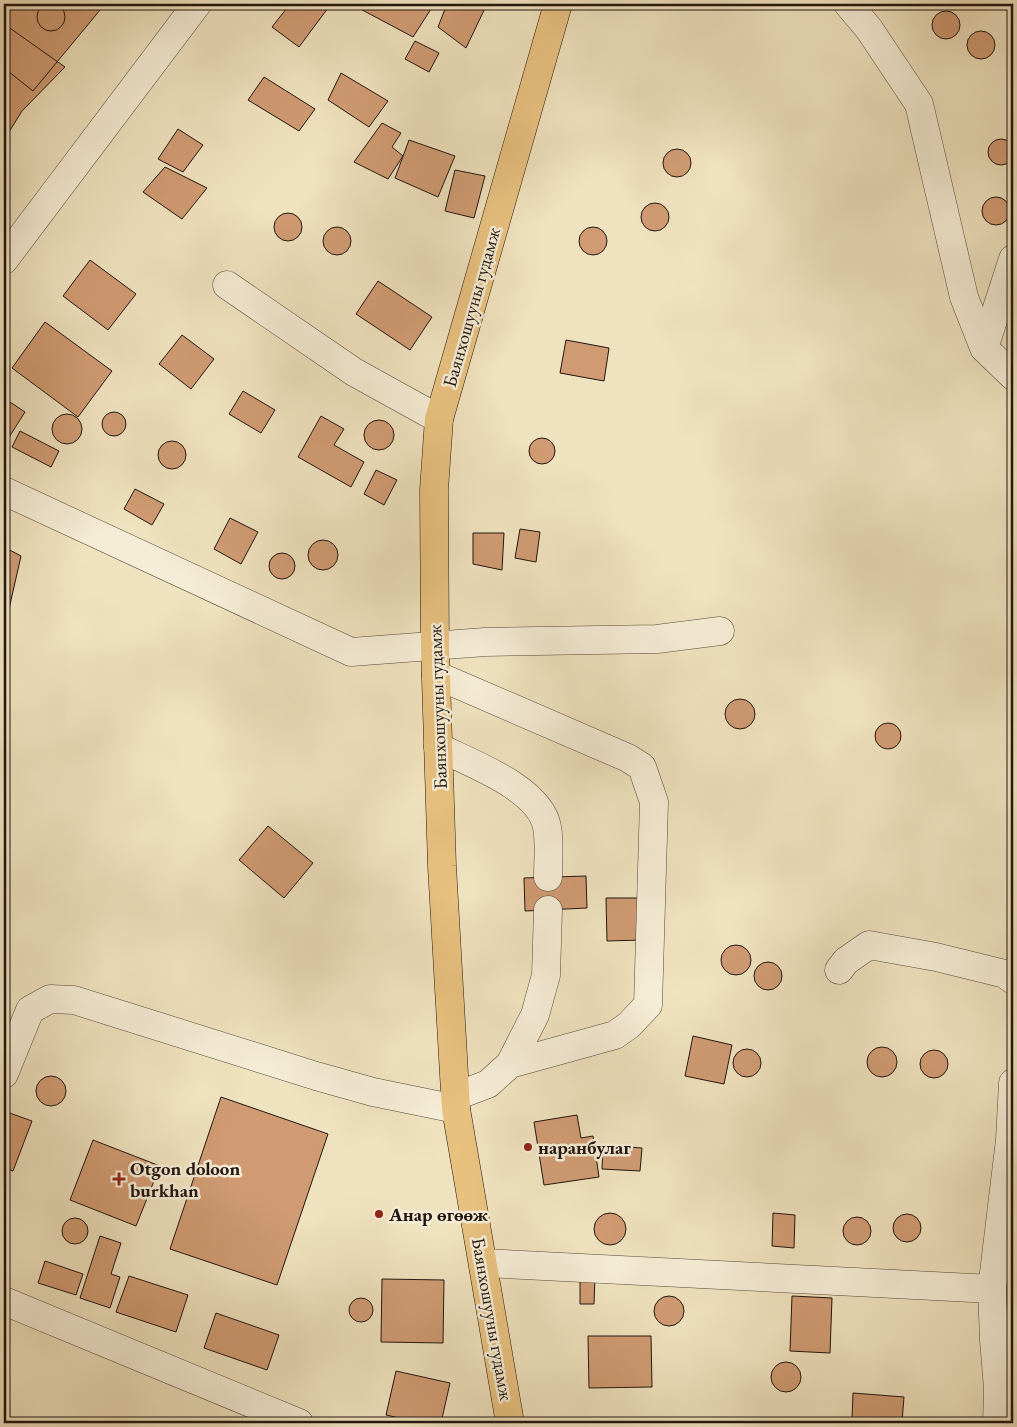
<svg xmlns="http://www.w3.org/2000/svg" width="1017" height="1427" font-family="'EB Garamond',serif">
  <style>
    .building { fill: #d09b73; stroke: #20150f }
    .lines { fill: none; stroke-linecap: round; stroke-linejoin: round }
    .minor-casing { stroke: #54483b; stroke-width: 29 }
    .major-casing { stroke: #20150f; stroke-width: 29 }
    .minor { stroke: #f5ecd5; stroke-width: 28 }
    .major { stroke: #e8c17f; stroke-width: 28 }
    .poi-dot { fill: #8f2418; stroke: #f5ecd5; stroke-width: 2 }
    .labels { text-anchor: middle; stroke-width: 5; stroke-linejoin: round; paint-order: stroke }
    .street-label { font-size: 19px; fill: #20150f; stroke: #f5ecd5 }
    .poi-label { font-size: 19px; font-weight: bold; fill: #20150f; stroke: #f5ecd5; text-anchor: start }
  </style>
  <rect width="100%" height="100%" fill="#efe2be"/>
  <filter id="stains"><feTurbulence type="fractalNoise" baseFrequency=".004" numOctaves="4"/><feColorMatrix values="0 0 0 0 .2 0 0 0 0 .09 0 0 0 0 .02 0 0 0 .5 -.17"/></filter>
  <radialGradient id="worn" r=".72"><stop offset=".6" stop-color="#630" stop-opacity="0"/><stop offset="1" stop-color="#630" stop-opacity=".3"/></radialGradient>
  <path class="building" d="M37 17a14 14 0 1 1 28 0a14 14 0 1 1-28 0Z
    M4,4h101l-72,87 -29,-23z
    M290,4h41l-32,43 -27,-20z
    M355,4h64l12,5 -18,28 -60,-32z
    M447,4h40l-21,44 -28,-21z
    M932 25a14 14 0 1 1 28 0a14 14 0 1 1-28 0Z
    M4,24l61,43 -43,44 -13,21 -5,-3z
    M967 45a14 14 0 1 1 28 0a14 14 0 1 1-28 0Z
    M415,41l24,12 -10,19 -24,-13z
    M341,73l47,28 -19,26 -41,-27z
    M264,77l51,32 -16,22 -51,-31z
    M382,123l19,10 -9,14 11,9 -15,23 -34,-17z
    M178,129l25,16 -20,27 -25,-13z
    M988 152a13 13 0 1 1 26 0a13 13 0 1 1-26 0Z
    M409,140l46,16 -17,41 -43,-19z
    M663 163a14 14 0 1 1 28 0a14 14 0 1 1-28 0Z
    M165,167l42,21 -25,31 -39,-27z
    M455,170l30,6 -11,42 -29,-7z
    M982 211a14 14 0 1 1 28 0a14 14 0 1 1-28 0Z
    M641 217a14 14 0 1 1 28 0a14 14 0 1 1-28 0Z
    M274 227a14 14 0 1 1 28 0a14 14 0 1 1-28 0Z
    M323 241a14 14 0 1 1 28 0a14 14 0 1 1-28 0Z
    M579 241a14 14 0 1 1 28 0a14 14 0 1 1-28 0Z
    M90,260l46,34 -28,36 -45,-34z
    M378,281l54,36 -22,33 -54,-36z
    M45,322l67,49 -34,46 -66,-49z
    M182,335l32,24 -23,30 -32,-25z
    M566,340l43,8 -5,33 -44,-8z
    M243,391l32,19 -14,23 -32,-19z
    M4,398l21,14 -19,30 -2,-2z
    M102 424a12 12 0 1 1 24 0a12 12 0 1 1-24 0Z
    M52 429a15 15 0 1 1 30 0a15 15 0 1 1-30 0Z
    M321,416l23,13 -10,16 30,17 -13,25 -53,-30z
    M364 435a15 15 0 1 1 30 0a15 15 0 1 1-30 0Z
    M20,431l39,20 -8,16 -39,-20z
    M529 451a13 13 0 1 1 26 0a13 13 0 1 1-26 0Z
    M158 455a14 14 0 1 1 28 0a14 14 0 1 1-28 0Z
    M376,470l21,10 -13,25 -20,-11z
    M135,489l29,15 -12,21 -28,-16z
    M230,518l28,14 -17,32 -27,-15z
    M520,529l20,3 -4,30 -21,-4z
    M473,533h31l-2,37 -29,-6z
    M308 555a15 15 0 1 1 30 0a15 15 0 1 1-30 0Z
    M4,547l17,9 -17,75z
    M269 566a13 13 0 1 1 26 0a13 13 0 1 1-26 0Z
    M725 714a15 15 0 1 1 30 0a15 15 0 1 1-30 0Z
    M875 736a13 13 0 1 1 26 0a13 13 0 1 1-26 0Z
    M268,826l45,37 -29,35 -45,-38z
    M586,876l1,32 -62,3 -1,-33z
    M606,898h36l1,42 -36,1z
    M721 960a15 15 0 1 1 30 0a15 15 0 1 1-30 0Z
    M754 976a14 14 0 1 1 28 0a14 14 0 1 1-28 0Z
    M693,1036l39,9 -8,39 -39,-8z
    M867 1062a15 15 0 1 1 30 0a15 15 0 1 1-30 0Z
    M733 1063a14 14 0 1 1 28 0a14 14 0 1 1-28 0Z
    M920 1064a14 14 0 1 1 28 0a14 14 0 1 1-28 0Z
    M36 1091a15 15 0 1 1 30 0a15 15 0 1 1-30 0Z
    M221,1097l107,37 -51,151 -107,-36z
    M4,1111l28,10 -19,50 -9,-3z
    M577,1115l4,23 12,-2 6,41 -55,8 -10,-63z
    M93,1140l67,26 -24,60 -66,-26z
    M603,1145l39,3 -2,23 -38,-2z
    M773,1213l22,2 -1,33 -22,-2z
    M594 1229a16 16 0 1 1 32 0a16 16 0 1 1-32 0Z
    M893 1228a14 14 0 1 1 28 0a14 14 0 1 1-28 0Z
    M843 1231a14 14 0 1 1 28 0a14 14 0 1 1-28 0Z
    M62 1231a13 13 0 1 1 26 0a13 13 0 1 1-26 0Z
    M100,1236l21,7 -10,31 9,3 -10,31 -30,-10z
    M45,1261l38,13 -7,21 -38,-12z
    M129,1276l59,19 -12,37 -60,-20z
    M580,1277h15l-1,27h-14z
    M382,1279l62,1 -1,63 -62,-1z
    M654 1311a15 15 0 1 1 30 0a15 15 0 1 1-30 0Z
    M792,1296l40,2 -2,55 -40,-2z
    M349 1310a12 12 0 1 1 24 0a12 12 0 1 1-24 0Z
    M216,1313l63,22 -12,35 -63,-22z
    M588,1336h63l1,51 -63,1z
    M771 1377a15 15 0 1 1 30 0a15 15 0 1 1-30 0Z
    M396,1371l54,12 -9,40h-20l-35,-8z
    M853,1393l51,4 -2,25 -50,-4z"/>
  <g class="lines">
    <defs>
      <path id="minor" d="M848,4l21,25 50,75 45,193 20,51 29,28
        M4,260l193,-256
        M227,285l127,87 85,47
        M984,348l29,-89
        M4,491l347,161 134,-10 172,-3 63,-8
        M436,675l192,83 14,9 12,35 -6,203 -19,20 -14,10 -105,29
        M438,747c32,16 102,41 109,80 3,15 1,34 1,50
        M839,970l7,-9 23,-16 67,12 69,17 8,6
        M4,1074l26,-64 20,-11 24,1 242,76 57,16 83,17
        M456,1096l32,-12 22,-20 25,-49 11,-40 2,-65
        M484,1263l508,26
        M4,1301l295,122
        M997,1423l1,-35 -4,-48 -2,-51 18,-149 3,-57"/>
      <path id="major" d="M510,1423l-54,-314 -14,-243 -7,-218 -1,-158 5,-71 119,-415"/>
    </defs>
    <use href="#minor" class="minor-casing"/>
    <use href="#major" class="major-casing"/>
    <use href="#minor" class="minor"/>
    <use href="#major" class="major"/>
  </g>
  <g class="poi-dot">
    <circle cx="528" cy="1147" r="5"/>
    <path d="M116.5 1171.5h5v5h5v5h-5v5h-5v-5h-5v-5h5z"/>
    <circle cx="379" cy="1214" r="5"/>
  </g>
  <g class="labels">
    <g class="street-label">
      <text transform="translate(471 307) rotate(-74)" y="7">Баянхошууны гудамж</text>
      <text transform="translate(437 707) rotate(-92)" y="7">Баянхошууны гудамж</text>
      <text transform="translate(493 1319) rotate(80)" y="7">Баянхошууны гудамж</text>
    </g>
    <g class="poi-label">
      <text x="538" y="1154">наранбулаг</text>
      <text x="130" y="1175">Otgon doloon<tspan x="130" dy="22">burkhan</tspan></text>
      <text x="389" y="1221">Анар өгөөж</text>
    </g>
  </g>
  <rect width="1017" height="1427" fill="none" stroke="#efe2be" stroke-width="20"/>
  <rect x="5" y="5" width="1007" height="1417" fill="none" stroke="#20150f" stroke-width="2.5"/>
  <rect x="10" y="10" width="997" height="1407" fill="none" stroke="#20150f"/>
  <rect width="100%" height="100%" filter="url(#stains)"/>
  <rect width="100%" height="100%" fill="url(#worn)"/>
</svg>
